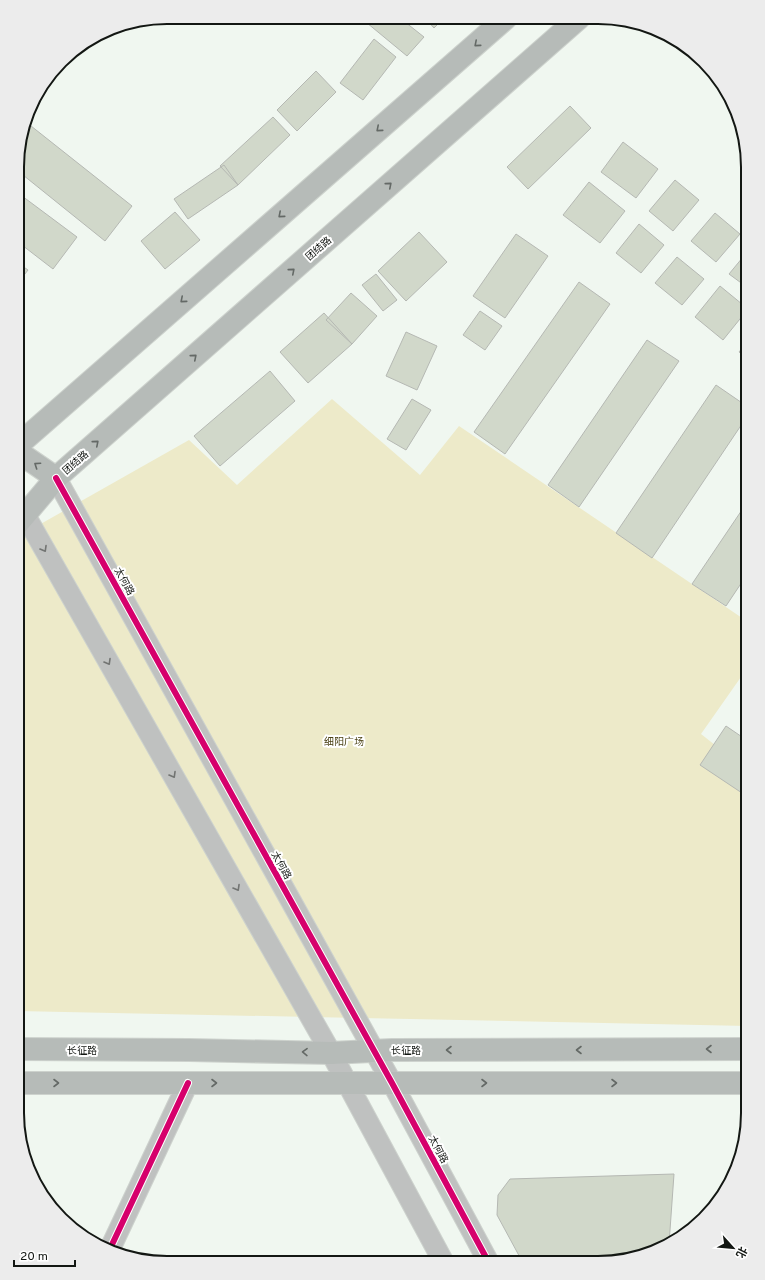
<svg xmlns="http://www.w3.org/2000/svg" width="765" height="1280" font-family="Overpass,'Noto Sans SC',sans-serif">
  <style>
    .green { fill: #edeac9 }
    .building { fill: #d1d8ca; stroke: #b5b8b3 }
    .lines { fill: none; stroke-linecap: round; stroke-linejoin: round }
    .minor-casing { stroke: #cdd2cd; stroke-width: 22 }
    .major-casing { stroke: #cdd2cd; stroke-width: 24 }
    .minor { stroke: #bfc1c0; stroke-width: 20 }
    .major { stroke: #b6bbb8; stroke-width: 22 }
    .cycleway-casing { stroke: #fff; stroke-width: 8 }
    .cycleway { stroke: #d6006c; stroke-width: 6 }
    .oneway { stroke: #646966 }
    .oneway2 { stroke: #727472 }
    .labels { text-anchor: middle; stroke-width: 4; stroke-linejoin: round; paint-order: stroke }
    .street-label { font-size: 10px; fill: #131713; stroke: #fff }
    .park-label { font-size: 10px; fill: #4a4114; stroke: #fff }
    .rim { fill: none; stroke: #131713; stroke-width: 2 }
  </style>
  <rect width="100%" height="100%" fill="#f0f7f0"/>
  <path class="green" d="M332,399l88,76 39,-49 289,196v45l-47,67 47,37v255l-731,-15 1,-465 12,-16 159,-90 48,45z"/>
  <path class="building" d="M361,18h39l24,19 -17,19z
    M425,18h19l-10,10z
    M374,39l22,18 -33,43 -23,-17z
    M316,71l20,21 -39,39 -20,-21z
    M570,106l21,22 -63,61 -21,-22z
    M273,117l17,18 -52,50 -18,-19z
    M26,122l106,84 -27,35 -87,-70v-23z
    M623,142l35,27 -22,29 -35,-26z
    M224,165l14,20 -50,34 -14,-20z
    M675,180l24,20 -26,31 -24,-20z
    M589,182l36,29 -25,32 -37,-28z
    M18,193l59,44 -24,32 -35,-27z
    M175,212l25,28 -35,29 -24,-28z
    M715,213l25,21 -24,28 -25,-21z
    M639,224l25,21 -23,28 -25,-20z
    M419,232l28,30 -41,39 -28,-30z
    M516,234l32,22 -43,62 -32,-22z
    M748,251v37l-19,-14z
    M677,257l27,22 -22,26 -27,-22z
    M18,263l10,7 -10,13z
    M376,274l21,26 -14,11 -21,-26z
    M579,282l31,22 -105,150 -31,-22z
    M720,286l28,23 -25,31 -28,-23z
    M351,293l26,23 -25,28 -26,-24z
    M480,311l22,15 -17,24 -22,-15z
    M324,313l28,31 -44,39 -28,-31z
    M406,332l31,14 -20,44 -31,-14z
    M647,340l32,21 -100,146 -31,-22z
    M748,341v18l-9,-7z
    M270,371l25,30 -75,65 -26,-30z
    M716,385l32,22v8l-96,143 -36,-25z
    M412,399l19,11 -25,40 -19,-11z
    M748,501v72l-22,33 -34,-22z
    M726,726l22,15v56l-48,-32z
    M674,1174l-5,70 -14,8 -57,11h-75l-26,-48 1,-20 12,-16z"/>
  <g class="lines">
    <defs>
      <path id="minor" d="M56,478l336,605 97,180
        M25,515l306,538 113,210
        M109,1251l79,-168"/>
      <path id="major" d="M18,445l488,-427
        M18,452l38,26
        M18,523l38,-45 523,-460
        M17,1049l172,1 142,3 61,-3 356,-1
        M17,1083h731"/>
    </defs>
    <use href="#minor" class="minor-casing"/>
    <use href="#major" class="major-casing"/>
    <use href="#minor" class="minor"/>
    <use href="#major" class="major"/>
    <defs>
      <path id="cycleway" d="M56,478l336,605 97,180
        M109,1251l79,-168"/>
    </defs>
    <use href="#cycleway" class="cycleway-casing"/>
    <use href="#cycleway" class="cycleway"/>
  </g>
  <defs><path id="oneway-chevron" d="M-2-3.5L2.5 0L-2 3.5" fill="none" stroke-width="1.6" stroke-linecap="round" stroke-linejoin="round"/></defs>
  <g class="oneway">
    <use href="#oneway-chevron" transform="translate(477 44) rotate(139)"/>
    <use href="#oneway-chevron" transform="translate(379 129) rotate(139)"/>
    <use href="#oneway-chevron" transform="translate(389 185) rotate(-41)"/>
    <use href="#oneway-chevron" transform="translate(281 215) rotate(139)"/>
    <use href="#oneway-chevron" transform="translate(292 271) rotate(-41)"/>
    <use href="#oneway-chevron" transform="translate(183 300) rotate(139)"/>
    <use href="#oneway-chevron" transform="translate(194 357) rotate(-41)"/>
    <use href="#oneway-chevron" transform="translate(96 443) rotate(-41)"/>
    <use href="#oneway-chevron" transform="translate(37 465) rotate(-146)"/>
    <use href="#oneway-chevron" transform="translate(709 1049) rotate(180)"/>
    <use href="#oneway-chevron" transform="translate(449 1050) rotate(180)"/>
    <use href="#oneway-chevron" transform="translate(579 1050) rotate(180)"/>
    <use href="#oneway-chevron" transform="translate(305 1052) rotate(-179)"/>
    <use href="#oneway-chevron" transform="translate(56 1083)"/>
    <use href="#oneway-chevron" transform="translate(214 1083)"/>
    <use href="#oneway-chevron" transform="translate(484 1083)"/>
    <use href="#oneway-chevron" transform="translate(614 1083)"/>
  </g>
  <g class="oneway2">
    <use href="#oneway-chevron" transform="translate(44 549) rotate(60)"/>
    <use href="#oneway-chevron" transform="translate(108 662) rotate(60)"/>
    <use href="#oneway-chevron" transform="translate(173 775) rotate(60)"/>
    <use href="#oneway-chevron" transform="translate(237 888) rotate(60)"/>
  </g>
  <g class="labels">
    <g class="street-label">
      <text transform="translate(318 248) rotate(-41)" y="4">团结路</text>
      <text transform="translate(75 462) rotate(-41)" y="4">团结路</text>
      <text transform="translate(125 581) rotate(61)" y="4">太何路</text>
      <text transform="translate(282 865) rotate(61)" y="4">太何路</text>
      <text x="82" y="1054">长征路</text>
      <text x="406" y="1054">长征路</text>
      <text transform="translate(439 1149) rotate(62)" y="4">太何路</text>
    </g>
    <g class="park-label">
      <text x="344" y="745">细阳广场</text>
    </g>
  </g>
  <path d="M0 0H765V1280H0ZM167 24H598A143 143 0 0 1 741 167V1113A143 143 0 0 1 598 1256H167A143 143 0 0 1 24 1113V167A143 143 0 0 1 167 24Z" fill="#ececec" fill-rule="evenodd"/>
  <path class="rim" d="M167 24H598A143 143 0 0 1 741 167V1113A143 143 0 0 1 598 1256H167A143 143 0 0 1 24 1113V167A143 143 0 0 1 167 24Z"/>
  <g transform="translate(733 1248) rotate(117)" stroke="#ffffff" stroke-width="3" paint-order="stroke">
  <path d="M0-3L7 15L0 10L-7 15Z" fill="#131713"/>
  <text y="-6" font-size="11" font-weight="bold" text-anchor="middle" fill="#131713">北</text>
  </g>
  <path d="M14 1260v6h61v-6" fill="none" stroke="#131713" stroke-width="2"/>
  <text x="20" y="1260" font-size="12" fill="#131713" stroke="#ffffff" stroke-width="3" paint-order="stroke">20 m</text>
</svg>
